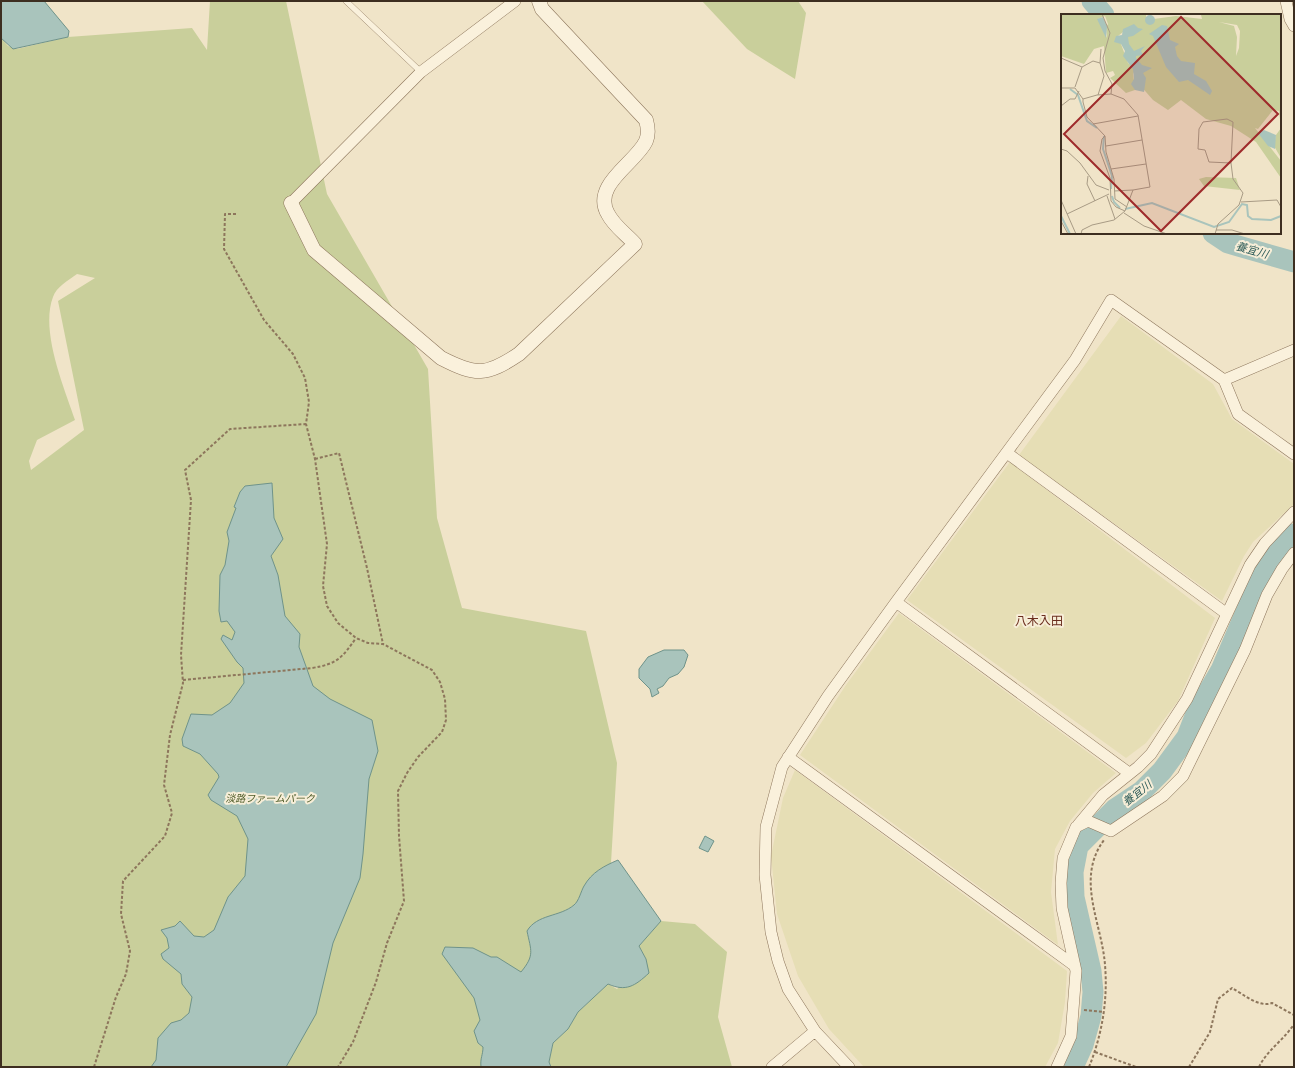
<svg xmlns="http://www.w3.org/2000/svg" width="1295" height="1068" font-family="'PT Serif','Noto Sans JP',serif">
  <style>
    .farmland { fill: #e6deb5 }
    .green { fill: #c9cf9b; fill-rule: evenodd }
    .water { fill: #a9c4bc; stroke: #6f938a }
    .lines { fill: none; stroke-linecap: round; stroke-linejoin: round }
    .river { stroke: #a9c4bc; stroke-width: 21 }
    .service-casing { stroke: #8d765c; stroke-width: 6 }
    .minor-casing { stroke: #8d765c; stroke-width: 12 }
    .tertiary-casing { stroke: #8d765c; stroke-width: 15 }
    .path { stroke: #8d765c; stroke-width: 2; stroke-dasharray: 3 2; stroke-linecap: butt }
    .service { stroke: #faf1dc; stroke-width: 5.5 }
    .minor { stroke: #faf1dc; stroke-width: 11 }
    .tertiary { stroke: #faf1dc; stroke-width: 14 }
    .labels { text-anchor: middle; stroke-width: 4; stroke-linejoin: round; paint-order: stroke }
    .park-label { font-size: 10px; font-style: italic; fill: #4d5a26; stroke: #f7eed8 }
    .water-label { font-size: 11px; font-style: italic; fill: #2f5d5a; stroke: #f7eed8 }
    .quarter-label { font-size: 12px; fill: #6b2e1e; stroke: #f7eed8 }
    .inset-river { fill: none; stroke: #a9c4bc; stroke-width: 2 }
    .inset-road { fill: none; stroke: #a89b85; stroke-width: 1 }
    .view { fill: #9e2a2b; fill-opacity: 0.15; stroke: #9e2a2b; stroke-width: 2 }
    .inset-edge { fill: none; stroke: #3d2e20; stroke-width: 2 }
  </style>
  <rect width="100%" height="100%" fill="#f0e4c8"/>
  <path class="farmland" d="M1121,316l92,68 19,35 62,45v40l-41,38 -9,14 -22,45 -203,-146z
    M1010,462l205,156 -37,83 -32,42 -20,15 -219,-158z
    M899,613l217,160 -23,20 -23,28 -15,28 -4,43 7,53 -258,-190 46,-70z
    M795,770l272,201 -2,31 -7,41 -13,24h-181l-35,-38 -31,-53 -21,-62 -6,-58 12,-58z"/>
  <path class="green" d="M210,1h76l41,193 101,175 9,149 25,90 124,23 31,132 -10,166 -67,138 -539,-1v-1028l7,8 9,3 51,-12 124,-9 15,22zM77,274l18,4 -37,23 26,129 -53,40 -2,-9 8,-21 38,-20c-11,-33 -35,-89 -22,-123 3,-10 16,-17 24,-23z
    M702,1h96l8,12 -11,66 -48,-30z
    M661,921l34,3 32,28 -9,65 14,50h-181l-2,-5 4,-19 15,-14 10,-17 30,-28 9,5 29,-30 -7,-13z"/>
  <path class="water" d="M1,1h43l25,30 -1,6 -55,12 -12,-11z
    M272,483l2,35 9,21 -12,17 7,19 7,41 15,18 -1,13 14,39 17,13 42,21 6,31 -9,28 -6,75 -3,24 -27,65 -17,71 -30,53h-135l5,-7 2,-22 13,-15 10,-3 8,-7 3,-16 -10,-13 -1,-10 -18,-15 -2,-5 8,-6 -2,-10 -6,-8 14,-4 5,-5 14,15 10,1 10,-7 14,-33 17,-21 3,-37 -11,-23 -26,-16 -3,-5 11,-18 -1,-3 -18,-20 -17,-8 -1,-7 9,-25 21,1 18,-12 14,-20 -1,-15 -6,-6 -16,-23 2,-4 9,5 3,-8 -8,-11 -6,1 -2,-11 1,-36 5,-10 4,-24 -2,-9 9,-24 -2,-1 6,-15 5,-6z
    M664,650h20l4,5 -4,12 -6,7 -9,4 -6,8 -6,3 2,4 -7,4 -2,-8 -11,-11v-9l9,-12z
    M705,836l9,5 -6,11 -9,-4z
    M618,860l43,61 -22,25 7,13 3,14c-14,13 -23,19 -41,11l-30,28 -10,17 -15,14 -4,19 2,5h-70c-1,-9 2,-12 2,-20l-5,-4 -4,-12 6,-11 -6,-22 -32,-44 3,-7 28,1 18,9h6l24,15c14,-17 10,-21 6,-41 10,-17 33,-14 47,-26 5,-4 7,-14 10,-19 8,-14 20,-20 34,-26z"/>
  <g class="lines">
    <path class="river" d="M1092,1l12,14
      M1213,233l15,10 66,19
      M1073,1067l10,-22 8,-29 2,-24 -2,-21 -17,-74 -1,-25 5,-26 37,-37 27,-18 20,-20 25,-34 10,-26 24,-41 41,-96 26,-35 6,-5"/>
    <defs>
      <path id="service" d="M346,1l75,71"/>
      <path id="minor" d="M1286,1l4,18 4,7
        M291,203l130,-131 94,-71
        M1294,350l-70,30 14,34 56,40
        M1007,453l220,161
        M896,602l233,171
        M788,757l287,209
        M1078,825l25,-30 35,-28 13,-13 36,-55 63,-134 15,-22 29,-31
        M815,1031l-27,-42 -10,-28 -7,-29 -6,-57 1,-48 16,-60 46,-71 68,-94 179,-242 36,-60 113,80
        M772,1067l43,-36 34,36
        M1057,1067l14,-31 5,-65 -14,-63 -1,-25 2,-25 13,-31 12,-6 23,10 52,-35 20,-20 62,-126 22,-55 15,-26 12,-16"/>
      <path id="tertiary" d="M291,203l23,47 127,108c35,18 45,18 78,-4l116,-110c-9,-10 -21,-18 -27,-30 -17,-29 28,-51 38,-73 3,-7 2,-14 0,-21l-104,-111 -3,-8"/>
    </defs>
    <use href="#service" class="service-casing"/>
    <use href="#minor" class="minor-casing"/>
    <use href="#tertiary" class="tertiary-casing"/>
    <path class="path" d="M236,214h-11l-1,35 40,71 29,34 12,24 4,24 -3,22 9,35 12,85 -4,42 4,20 11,17 18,15 12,5 15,1 49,26 8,12 5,17 1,21 -4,12 -24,25 -11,16 -9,18 1,45 5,65 -17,42 -11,39 -23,60 -15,25
      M315,459l24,-6 28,115 16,76
      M183,680l129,-12c25,-4 30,-10 44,-30
      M1084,1010l20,2
      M1095,1052l41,15
      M94,1067l22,-70 10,-23 4,-23 -9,-37 2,-33 42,-45 7,-23 -8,-28 6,-50 13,-52 -2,-28 10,-155 -6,-30 45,-41 76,-5
      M1089,1067c13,-32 19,-67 16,-102 -3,-42 -30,-86 -1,-125
      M1189,1067l21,-35 8,-33 14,-11c11,6 27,20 40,15l22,12
      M1259,1067c8,-17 25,-27 35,-43"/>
    <use href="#service" class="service"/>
    <use href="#minor" class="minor"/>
    <use href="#tertiary" class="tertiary"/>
  </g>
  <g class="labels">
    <g class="park-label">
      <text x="270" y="802">淡路ファームパーク</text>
    </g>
    <g class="water-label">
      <text transform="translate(1252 250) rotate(16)" y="4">養宜川</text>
      <text transform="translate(1137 793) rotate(-38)" y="4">養宜川</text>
    </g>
    <g class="quarter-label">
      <text x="1039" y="625">八木入田</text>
    </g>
  </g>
  <g transform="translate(1061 14)">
    <rect width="220" height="220" fill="#f0e4c8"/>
    <path d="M0,0h85v6l30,-4 26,3 -1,-4 -19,-1h99v144l-7,-12 2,-11 5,-7 -2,-17 -6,-1 -15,19 -3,-1 26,33v17l-25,-36 -25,-16 -25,-7 -25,-19 -13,10 -15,-10 -14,-16 -6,-12 2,18 -9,3 -16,-15 5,-3 -2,-4 -7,2 -2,-27 -10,3 -10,15 -23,-8zM44,2l3,8 -2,3 1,11 -9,-19zM158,8l18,3 3,6 -1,17 -3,8 1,-19 -3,-11zM62,18l10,35 -5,-4 -10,-27zM145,163l30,1 4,12 -36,-4 -5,-7z" fill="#c9cf9b" fill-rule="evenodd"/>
    <path d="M84 6a5 5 0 1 1 10 0a5 5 0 1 1-10 0ZM42,3l4,9 -1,12 -9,-19zM73,10l4,4 5,1 -10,7 -5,1 1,7 5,7 11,-5 -4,5 2,4 -7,1v2l6,7 10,3 -9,5 3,5 -2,14 -9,-2 -4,-6 3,-5 -1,-10 -10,-13 2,-5 -4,-7 -7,-2 2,-6 6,-1 1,-6zM101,11l5,1 3,14 9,4 -4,3 2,9 4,5 14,2 -1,11 12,7 6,10 -2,4 -22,-15 -9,2 -13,-15 -13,-31 -4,-2zM203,116l12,5 -1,14 -7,-3 -10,-13z" fill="#a9c4bc"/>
    <path class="inset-river" d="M9,75l8,6 9,26 10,7M43,122l-1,13 9,27 -1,13M51,182l2,6 6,6M64,195l27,-6 62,24 15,-5 13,-18 5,1 1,11 4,3 19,1 10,-4M0,202l9,18"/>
    <path class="inset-road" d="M41,0l8,19 -7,25 2,13 7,13 -1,10 -14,1 -14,4v3l4,15 18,19 -3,3 -2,12 10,27 1,23 5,6 9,4M0,44l21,9M14,73l7,-20 11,-6 7,2M0,74h14l8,11M50,80l13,5 14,16 12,72 -17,3M37,81l6,-19 -4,-13 1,-14M0,92l9,-7h5l4,-8M32,110l45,-8M44,122l1,16 8,27 1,20 12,8M45,132l36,-6M0,135l6,2 13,12 16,22 13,5M50,155l35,-5M27,162l-1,8 8,17M46,182l8,23M0,186l15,34M180,188l36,-2 4,7M63,199l20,13 23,8M6,200l42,-20M0,207l7,13M155,216h16l13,4M20,220l1,-4 10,-5 22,-5 11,-9 8,-21 -19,1M154,220l3,-10 21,-19 4,-12 -10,-14 -2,-16 2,-41 -6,-3 -24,3 -4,7 -1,20 7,1 4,12 22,1"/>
    <path class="view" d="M120,3l97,97 -117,117 -97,-97z"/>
    <rect width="220" height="220" class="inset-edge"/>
  </g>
  <rect width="1295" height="1068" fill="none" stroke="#3d2e20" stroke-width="4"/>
</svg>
